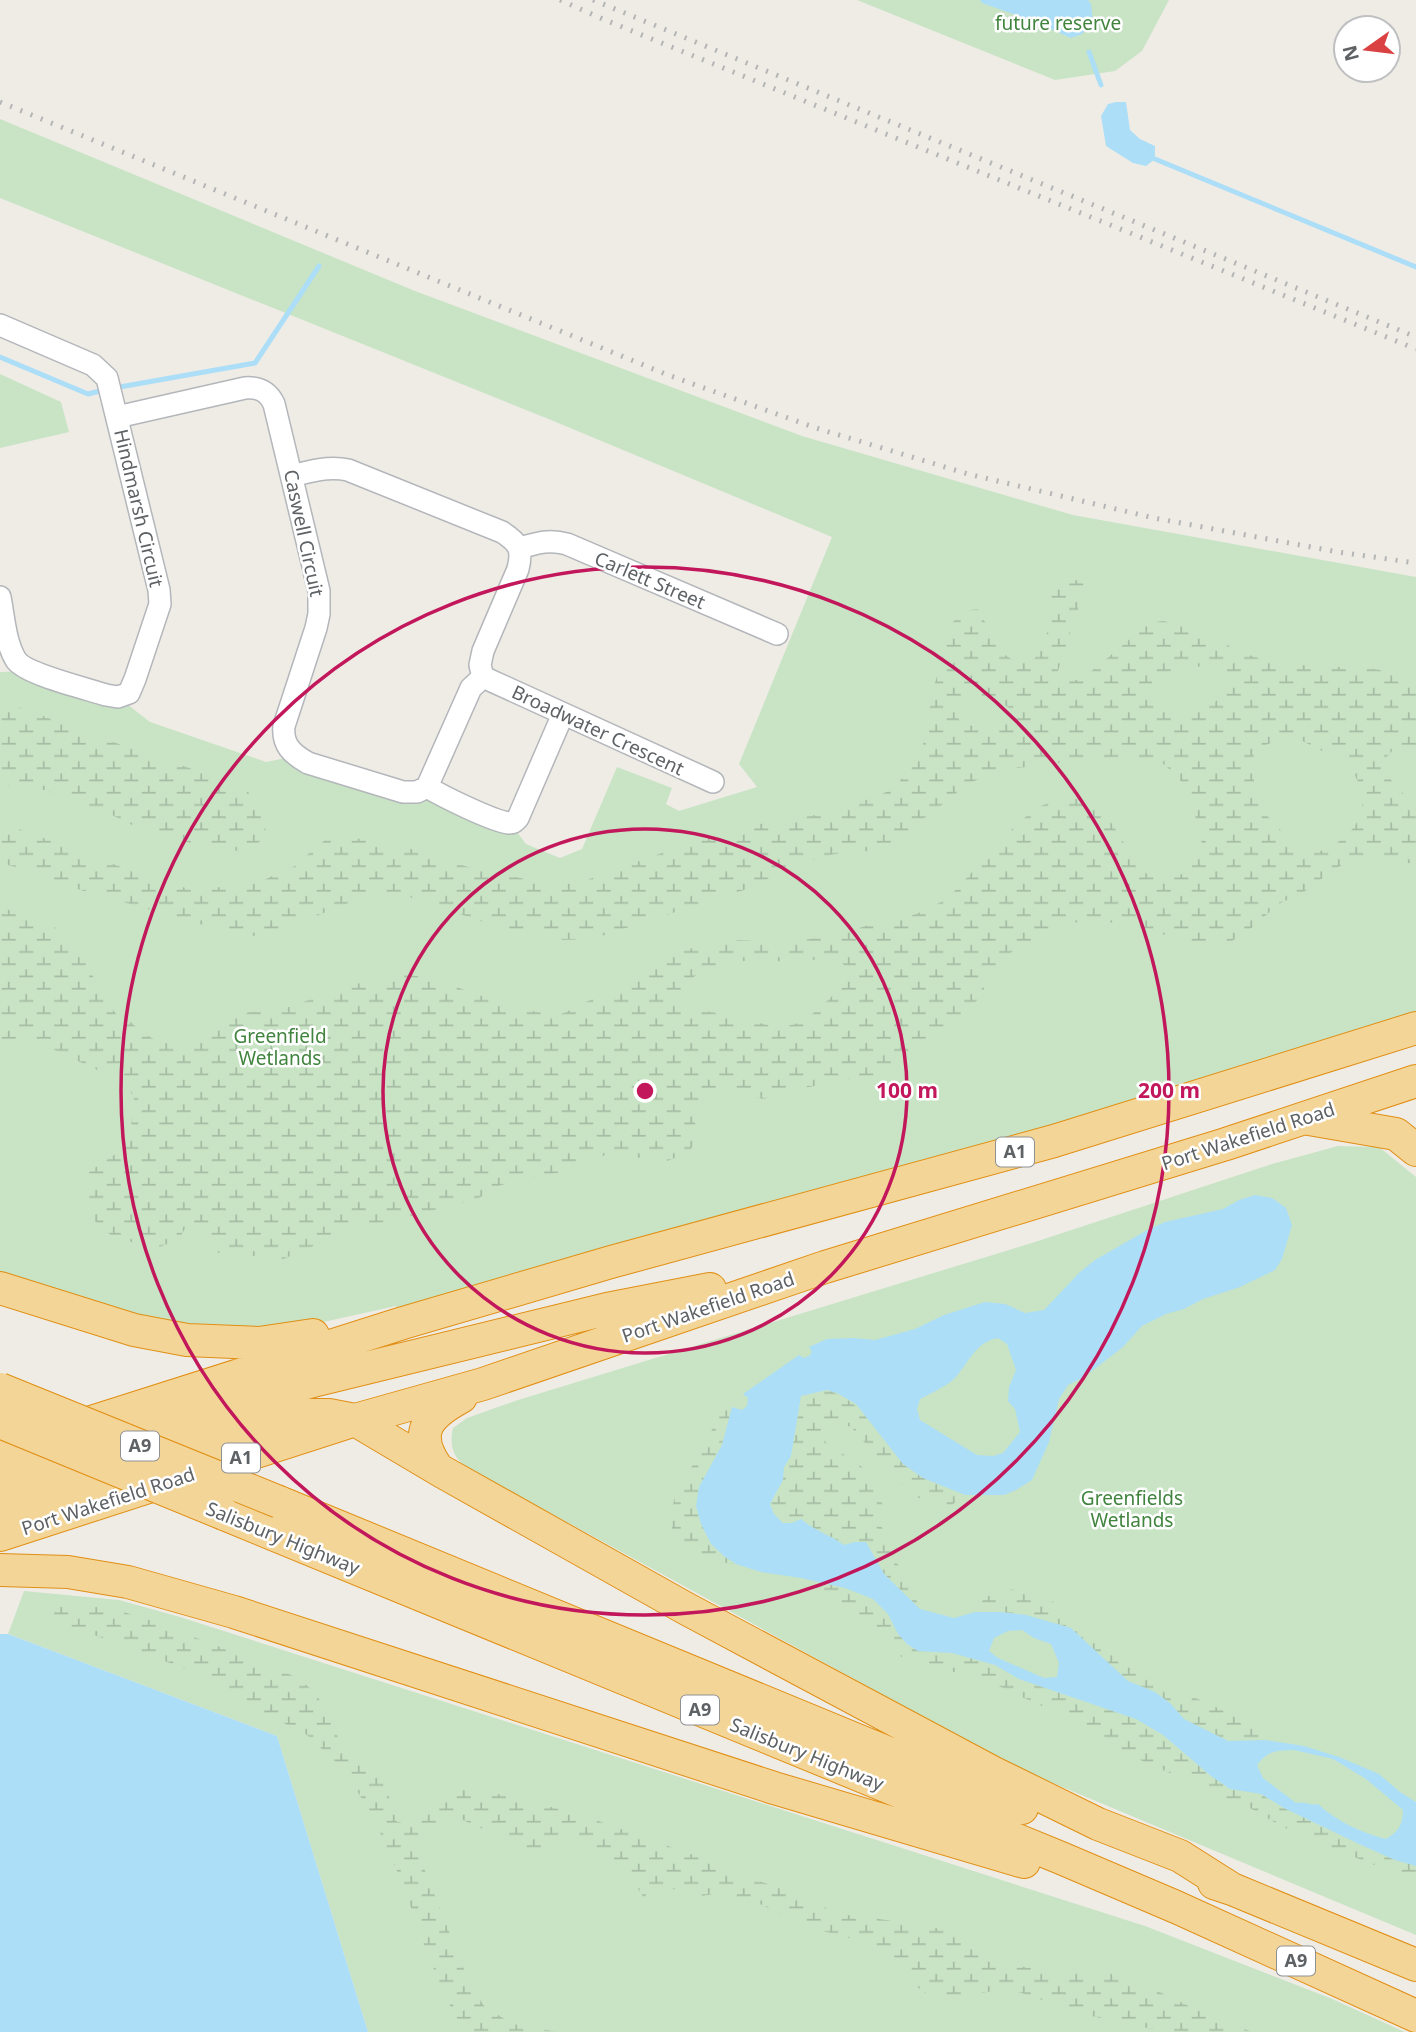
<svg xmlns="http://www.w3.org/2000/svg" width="1416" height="2032" font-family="'Noto Sans',sans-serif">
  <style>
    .green { fill: #c8e4c5 }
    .wetland { fill: url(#wetland-marsh); fill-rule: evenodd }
    .water { fill: #addef8; fill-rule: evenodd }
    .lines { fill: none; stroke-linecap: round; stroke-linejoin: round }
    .stream { stroke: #addef8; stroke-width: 5 }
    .minor-casing { stroke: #b3b6ba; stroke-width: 24 }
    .highway-casing { stroke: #e08f14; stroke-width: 34 }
    .minor { stroke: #fff; stroke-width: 21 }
    .highway { stroke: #f4d598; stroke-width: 32 }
    .rail { stroke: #b4b5b5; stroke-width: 5; stroke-dasharray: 2 9; stroke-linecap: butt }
    .highway-bridge-casing { stroke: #e08f14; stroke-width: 34; stroke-linecap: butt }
    .highway-bridge { stroke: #f4d598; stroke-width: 32 }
    .ring { fill: none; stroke: #c2185b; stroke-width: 3.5 }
    .labels { text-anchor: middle; stroke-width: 5; stroke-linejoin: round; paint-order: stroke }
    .shield { fill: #fff; stroke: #8e9193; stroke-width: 2 }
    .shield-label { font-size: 18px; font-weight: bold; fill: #5e6265 }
    .park-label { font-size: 19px; fill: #41843e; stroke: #fff }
    .street-label { font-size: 19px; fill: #5e6265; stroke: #fff }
    .centre { fill: #c2185b; stroke: #fff; stroke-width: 3.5 }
    .ring-label { font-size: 21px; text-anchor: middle; font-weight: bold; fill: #c2185b; stroke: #fff; stroke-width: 5; stroke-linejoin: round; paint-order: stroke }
  </style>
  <defs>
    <pattern id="wetland-marsh" width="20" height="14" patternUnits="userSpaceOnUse" patternTransform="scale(1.75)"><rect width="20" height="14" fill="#c8e4c5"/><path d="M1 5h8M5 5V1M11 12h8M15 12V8" fill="none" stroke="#a6bca4"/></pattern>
  </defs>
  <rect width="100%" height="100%" fill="#efece6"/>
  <path class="green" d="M857,0h312l-27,51 -27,20 -60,9z
    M0,119l415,172 387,145 271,79 343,62v451l-1013,295 -7,-17 -109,24 -98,1 -189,-50v-609l31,-1 87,26 32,25 116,40 30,-6 121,36 93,31 16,21 34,14 22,-9 35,-82 55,21 -6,16 13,7 78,-24 -18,-23 93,-227 -281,-117 -551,-222z
    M0,374l61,28 8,30 -69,16z
    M1338,1146l41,1 37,30v758l-399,-167 -549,-300c-15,-10 -19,-22 -15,-40l14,-10 51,-18 517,-158 237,-78z
    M24,1591l95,9 61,17 965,309 185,72 75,34h-1037l-91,-296 -269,-102z"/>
  <path class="wetland" d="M1069,578l16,5 -3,14 -25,77 5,8 20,-3 47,-39 15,-17 20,-2 14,4 40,15 22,12 28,9 51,6h43l42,7 12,4v73l-23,-1 -10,11c3,18 18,33 33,41v63l-40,-11 -23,6 -21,10 -23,19 -30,15 -30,26 -17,11 -27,5h-18l-22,-11 -29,-9 -36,-5 -33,2 -52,26 -23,21 -11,26 -16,17 -41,32 -26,13 -22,17 -73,13 -40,11 -28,-7 -20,-2 -5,10 -16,17 3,17 -7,18 -23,9 -60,-7 -27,14 -79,17 -24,14 -85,22 -32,5 -79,34 -16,-5 -12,1 -27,-5 -8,2c-14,-11 -15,-19 -33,-24l-7,11 -24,9 -42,-13 -17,-15 -8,-24v-24l36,-24 7,-11 4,-39 -7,-15 -79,-37 -21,-4 -27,-1v-135l52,18 35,30 10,36 21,25 14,7 10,10 18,9 28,5 17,-8 28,-22 16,-5h20l20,-5 59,-21 29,-7 27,-4 25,2 85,31 36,6 14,-1 72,-36 32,-22 14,-5 54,-10 52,2 45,-6 39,-12 33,-6 26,-10 19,-12 57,-62 27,-25 21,-9 21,-1 11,3 7,2 11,9 36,57 11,7 19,2 15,-7 12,-13 4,-15 -11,-45 -12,-21 -20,-18 -24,-2 -61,3 -73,9 -34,14 -35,29 -14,9 -18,18 -23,10 -42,4 -28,7 -63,29 -152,49 -34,1 -26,-9 -31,-3 -103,-35 -32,3 -90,36 -20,4 -21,-2 -182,-52 -26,-12 -27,-7v-41l156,58 38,10 63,-7 40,-18 15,-15 16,-12 21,-1 56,10 63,20 85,18 28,-3 103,-37 80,-22 58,-9 53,-17 20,-9 27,-38 12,-64 7,-22v-14l5,-12 7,-16 11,-11 14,-2 23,43 13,9 18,1 10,-14 4,-11 5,-25v-17l8,-15zM1215,666l11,3c20,41 -78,65 -74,8 21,-8 40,-11 63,-11zM978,695c16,3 27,7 37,20 -15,14 -37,16 -55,6l-7,-12 11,-8zM1288,736c13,3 22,9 34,15 5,3 10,3 15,6 29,20 36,58 6,81 -6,5 -14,12 -23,13 -15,0 -27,-10 -37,-19 -29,-25 -31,-45 -29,-82zM825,957l12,1 7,7c1,17 -6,26 -18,37 -9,8 -20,19 -31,22 -21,7 -50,-6 -70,-10 -16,-3 -32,-3 -48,-9 -1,-11 3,-16 11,-23 30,-29 77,-19 115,-21 7,0 15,-2 22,-4z
    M0,704l19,3 94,35 112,38 23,12 14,16 4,14 -1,14 -11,11 -29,6 -87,-25 -26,-13 -68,-25 -44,-5z
    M827,1390c42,13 48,49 78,75 17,15 39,22 60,30l-21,16 -27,-14 -18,-15 -47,-54 -18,-10 -11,8 2,15 9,10 9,3 22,15 14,20 4,19 -2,17 12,32 15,23 12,29 -36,-35 -18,-32h-11l-11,3c-14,-10 -29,-14 -43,-26l-9,4h-9l-10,-9 -3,-10 13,-24 1,-13 7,-11 10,-60z
    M724,1402l8,5 -10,38 -23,42 25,69 12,8 -26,-3 -19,-8 -15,-13 -7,-21 9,-33 24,-34z
    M801,1578l44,10 28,11 15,15 10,20 20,17 34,2 43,12 24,14 117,40 27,16 48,41 19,13 31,5 23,14 75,36 36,16 21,6v15l-111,-43 -31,-16 -24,-14 -33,-10 -29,-18 -38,-15 -28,-15 -14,-11 -25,-14 -89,-41 -30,-11 -39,-4 -16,-7 -16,-11 -30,-35 -29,-14z
    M1017,1588l21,5 19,11 14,24 100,59 74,33 34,23 -14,-3 -37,1 -44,-22 -13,-15 -16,-12 -27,-11 -57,-53 -45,-13 -26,-3h-25l10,-15z
    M40,1607h68l56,18 132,52 20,16 23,46 46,45 12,38c23,3 35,-16 50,-32l30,-1 102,25 117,42 39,18 40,12 65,28 84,11 47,12 19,15 23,13 34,6h56l40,13 77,37 33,11h-87l-79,-17 -78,-26 -71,10 -16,-8 -47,-42 -23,-10 -40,-11 -63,-29 -35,-5 -13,2 -14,-8 -22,2 -19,11c-21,-34 -35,-51 -74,-64l-43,17 -17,-17 -32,-9 -17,-8 -19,-1 -24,20 -2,14 53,134 14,20 28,17 45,8h-93l-13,-22 -24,-54 -26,-74 -29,-65 -28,-46 -38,-36 -45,-23 -57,-36 -146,-54z"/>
  <path class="water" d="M980,0h108l3,4 2,17 -11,13 -11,4 -41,-18 -48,-17z
    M1116,102h10l4,28 10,9 15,7v13l-9,7 -13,-3 -27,-17 -5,-30 7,-12z
    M1255,1195l17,3 14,10 6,17 -10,34 -7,11 -35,17 -37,12 -19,10 -18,5 -24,12 -19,21 -39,30 -16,8 -9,14 -10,43 -17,38 -16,10 -12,5h-39l-42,-17 -20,-14 -47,-60 -19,-11 -10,-3 -26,6 -10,60 -7,11 -1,13 -13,24 4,10 9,9h9l9,-4c14,12 29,16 43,26l11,-3h11l18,32 36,35 34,9 21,-6h25l26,3 45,13 57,53 27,11 16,12 13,15 44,22 37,-1 39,6 35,11 40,17 21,18 16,10v64l-21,-6 -36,-16 -75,-36 -23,-14 -31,-5 -19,-13 -48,-41 -27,-16 -117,-40 -24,-14 -43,-12 -34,-2 -11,-7 -9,-10 -10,-20 -15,-15 -28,-11 -44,-10 -40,-6 -25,-8 -12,-8 -13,-12 -10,-20 -5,-18 3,-19 23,-42 10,-38 10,3 5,-4 1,-8 -5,-4 56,-39 5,3 5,-2 3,-4 -3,-5 18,-8 27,-1 21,2 40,-11 29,-14 41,-13 20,2 20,9 19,-3 36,-38 15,-12 54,-31 16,-7 58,-13 16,-9zM998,1338l9,6 9,26 -7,17 -1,14 7,8 5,23 -17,21 -10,3 -16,-1 -57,-35 -3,-11 3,-10c11,-6 25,-12 34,-20 15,-16 21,-37 44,-41zM1022,1630l12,8 17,6 8,19 -2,14 -13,1 -46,-20 -9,-7 5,-13 14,-7zM1294,1750l39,9 33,20 37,31c0,15 -5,22 -17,29 -24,-6 -50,-18 -68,-35 -8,2 -12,-3 -22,-1l-33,-25 -6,-13c12,-15 18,-14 37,-15z
    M0,1634h8l269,102 91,296h-368z"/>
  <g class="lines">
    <path class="stream" d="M1089,52l12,33
      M1155,159l261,108
      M0,357l88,37 16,-4
      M114,388l141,-25 64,-97"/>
    <defs>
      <path id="minor" d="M0,325l93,40 14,13 52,212 1,14 -25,75 -6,14 -11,4 -12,-2c-18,-6 -81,-21 -90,-35 -11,-18 -12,-43 -16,-63
        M117,417l128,-29c14,-1 23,3 29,16l45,187v23l-3,14 -32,98c-2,19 8,28 24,37l95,29h14l10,-5 44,-99 12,-11 -3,-12 3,-14 35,-82c5,-20 1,-26 -16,-37l-154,-62c-19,-4 -38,1 -56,6
        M520,548c17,-5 29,-9 47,-4l210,90
        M483,677l230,105
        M427,787c15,9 65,34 82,36 5,0 5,-1 9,-5l45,-104"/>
      <path id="highway" d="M1309,1119l87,15 20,16
        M0,1288l134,42 53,10 72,3 54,-8
        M0,1451l403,-128 208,-61 443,-121 362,-113
        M437,1468c-25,-36 -9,-53 24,-71
        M0,1474l313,-93 294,-72 103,-20
        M279,1502l743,306
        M0,1505l286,-90h43l26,5 86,51 244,137 309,165 104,51 82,32 52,33
        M224,1514l837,344 115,49 240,109
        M0,1535l355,-115 128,-36 342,-117 401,-123 190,-63
        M0,1570l68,2 60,10 106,30 540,176 250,74
        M1214,1883l18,6 184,76"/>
    </defs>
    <use href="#minor" class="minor-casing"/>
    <use href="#highway" class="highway-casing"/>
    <use href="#minor" class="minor"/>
    <use href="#highway" class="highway"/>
    <path class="rail" d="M560,0l45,20 811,329
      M593,0l823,337
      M0,102l668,273 148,53 152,46 186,44 184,34 78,11"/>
    <defs>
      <path id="highway-bridge" d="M0,1389l279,113
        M0,1422l224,92"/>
    </defs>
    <use href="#highway-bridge" class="highway-bridge-casing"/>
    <use href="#highway-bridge" class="highway-bridge"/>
  </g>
  <g class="ring">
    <circle cx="645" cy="1091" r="262"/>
    <circle cx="645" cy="1091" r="524"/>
  </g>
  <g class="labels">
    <g class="shield">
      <rect x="996" y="1137.5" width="38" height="29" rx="5"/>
      <rect x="121" y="1431.5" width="38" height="29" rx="5"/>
      <rect x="222" y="1443.5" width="38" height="29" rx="5"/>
      <rect x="681" y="1695.5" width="38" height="29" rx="5"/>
      <rect x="1277" y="1946.5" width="38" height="29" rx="5"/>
    </g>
    <g class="shield-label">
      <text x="1015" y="1158">A1</text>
      <text x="140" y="1452">A9</text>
      <text x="241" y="1464">A1</text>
      <text x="700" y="1716">A9</text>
      <text x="1296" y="1967">A9</text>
    </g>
    <g class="park-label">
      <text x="1058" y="30">future reserve</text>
      <text x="280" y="1043">Greenfield<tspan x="280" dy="22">Wetlands</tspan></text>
      <text x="1132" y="1505">Greenfields<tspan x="1132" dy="22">Wetlands</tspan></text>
    </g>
    <g class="street-label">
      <text transform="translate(139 508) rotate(77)" y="7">Hindmarsh Circuit</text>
      <text transform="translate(304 533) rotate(78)" y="7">Caswell Circuit</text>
      <text transform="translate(650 580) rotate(23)" y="7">Carlett Street</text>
      <text transform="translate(598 730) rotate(25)" y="7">Broadwater Crescent</text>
      <text transform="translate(1248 1136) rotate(-18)" y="7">Port Wakefield Road</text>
      <text transform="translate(708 1307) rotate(-19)" y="7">Port Wakefield Road</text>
      <text transform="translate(108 1501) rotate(-18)" y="7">Port Wakefield Road</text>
      <text transform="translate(283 1538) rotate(22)" y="7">Salisbury Highway</text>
      <text transform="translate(807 1754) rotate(22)" y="7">Salisbury Highway</text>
    </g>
  </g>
  <circle cx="645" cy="1091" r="10" class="centre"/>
  <g class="ring-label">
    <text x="907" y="1098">100 m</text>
    <text x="1169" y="1098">200 m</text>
  </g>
  <g transform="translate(1367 49) rotate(256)"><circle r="33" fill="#ffffff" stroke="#bfc0c1" stroke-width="2"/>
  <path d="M0-5L12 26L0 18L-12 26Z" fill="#da4142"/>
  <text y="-10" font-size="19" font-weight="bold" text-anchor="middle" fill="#5e6265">N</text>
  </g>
</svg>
